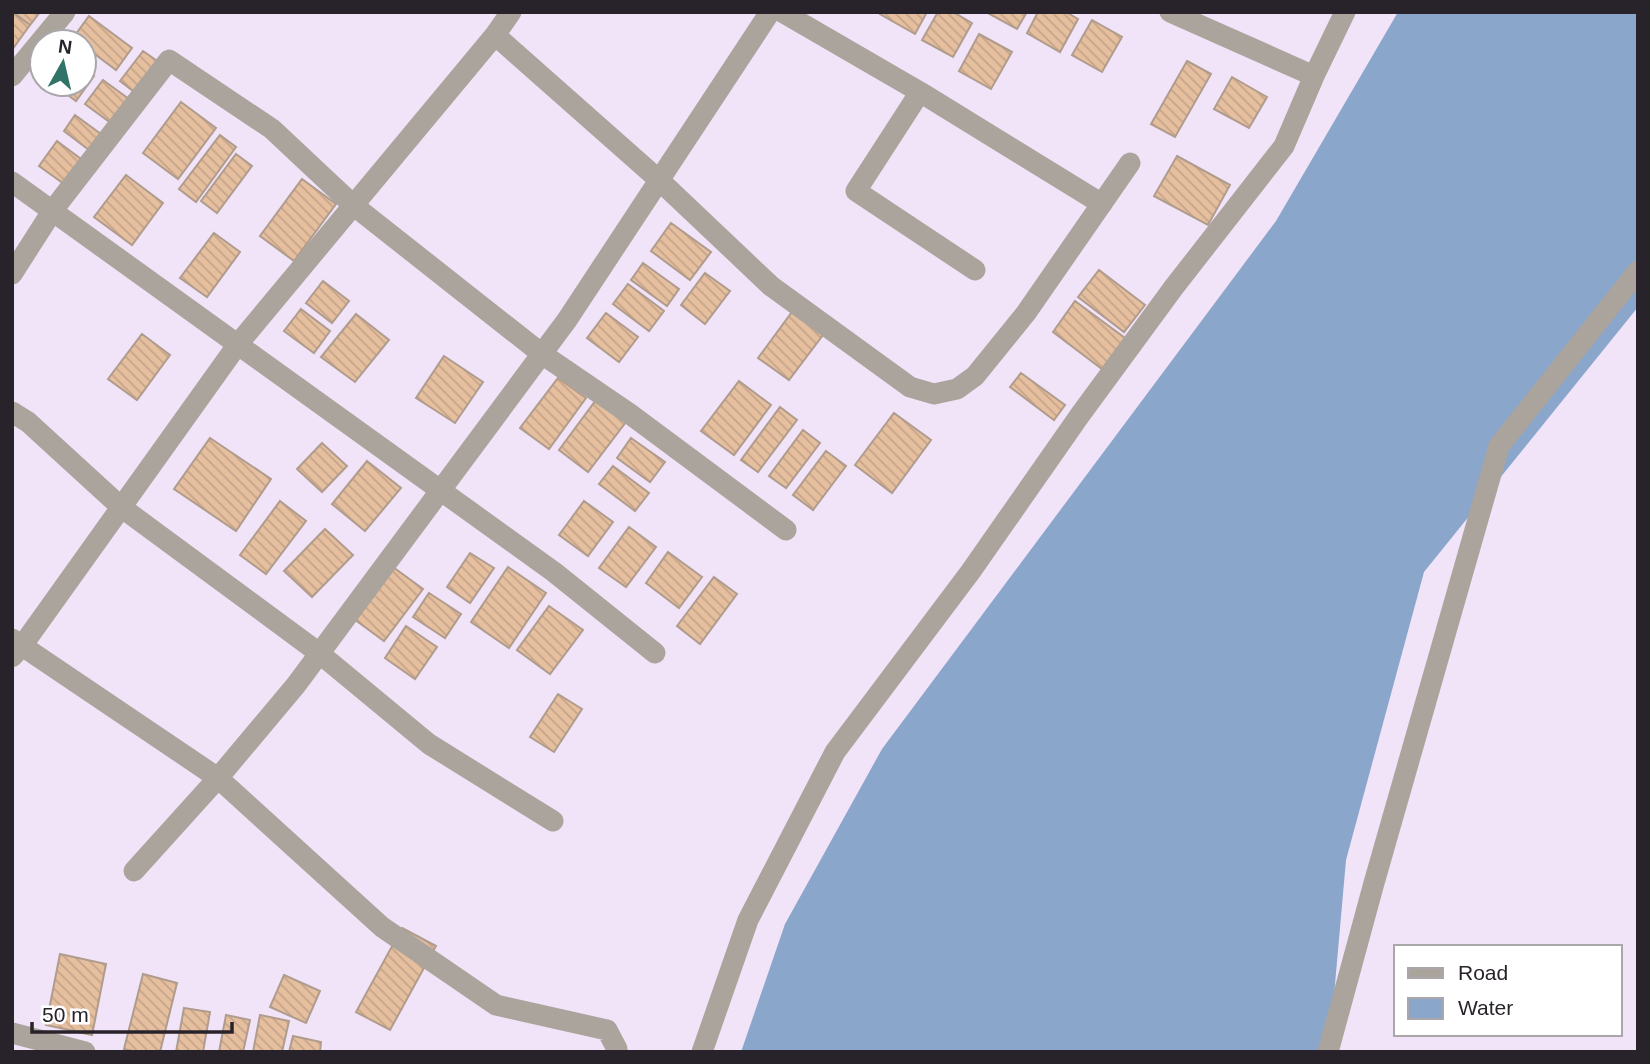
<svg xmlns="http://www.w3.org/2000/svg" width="1650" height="1064" font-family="Helvetica,sans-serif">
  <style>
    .water { fill: #8ba6cb }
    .building { fill: url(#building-back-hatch); stroke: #b09c8d; stroke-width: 2 }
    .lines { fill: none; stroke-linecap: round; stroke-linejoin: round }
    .street { stroke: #aba49c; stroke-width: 21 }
  </style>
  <defs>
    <pattern id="building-back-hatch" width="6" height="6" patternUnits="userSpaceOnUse" patternTransform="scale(1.75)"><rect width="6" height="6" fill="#e6bf9f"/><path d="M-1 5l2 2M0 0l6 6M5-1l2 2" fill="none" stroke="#c5a489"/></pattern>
  </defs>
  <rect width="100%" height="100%" fill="#f1e3f8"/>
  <path class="water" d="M1398,12h240v295l-214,265 -78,288 -17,192h-588l44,-128 97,-175 394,-528z"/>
  <path class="building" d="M12,12l18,13 -18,25z
    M13,12h27l-10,13z
    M881,12h46l-12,22 -35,-20z
    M938,12h15l19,11 -19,34 -31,-17z
    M986,12h41l-10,17z
    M1038,12h28l12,7 -18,33 -33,-19z
    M89,16l43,32 -16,22 -32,-24v-4h-5l-6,-4z
    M1092,20l30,17 -20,35 -30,-17z
    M979,34l33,18 -21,37 -32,-18z
    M143,51l17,12 -23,31 -17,-13z
    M1187,61l24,13 -36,63 -24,-13z
    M84,68l10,8 -18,25 -23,-17h31z
    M1232,77l35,20 -18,31 -35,-19z
    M103,80l30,22 -18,24 -30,-22z
    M181,102l35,26 -38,51 -35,-26z
    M75,115l30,22 -12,16 -29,-22z
    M220,135l16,12 -40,55 -17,-13z
    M57,141l28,21 -18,24 -28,-20z
    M236,154l16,12 -35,47 -16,-12z
    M1177,156l53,29 -22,40 -54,-29z
    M126,175l37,28 -31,42 -38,-28z
    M302,179l34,25 -42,57 -34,-25z
    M671,223l40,29 -21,28 -39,-29z
    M214,233l26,19 -33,45 -27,-19z
    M643,263l36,26 -12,17 -36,-26z
    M1099,270l46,35 -21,27 -46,-35z
    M705,273l25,18 -25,33 -24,-19z
    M323,281l26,20 -17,22 -26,-20z
    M628,284l36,27 -15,20 -36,-27z
    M1075,301l50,37 -23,31 -49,-37z
    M301,309l29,22 -16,22 -30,-22z
    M792,312l31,23 -34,45 -31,-22z
    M606,313l32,24 -19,25 -32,-24z
    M356,314l33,26 -34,42 -34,-25z
    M142,334l28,21 -33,45 -29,-21z
    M444,356l39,26 -28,41 -39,-25z
    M1021,373l44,32 -11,15 -44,-33z
    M558,378l28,20 -37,51 -29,-21z
    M739,381l32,24 -37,50 -33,-24z
    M596,400l30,22 -38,50 -29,-22z
    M780,407l17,13 -39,52 -17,-12z
    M894,413l37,27 -39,53 -37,-28z
    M803,430l17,13 -34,45 -17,-12z
    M210,438l61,41 -35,52 -62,-42z
    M631,438l34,24 -15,20 -33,-24z
    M322,443l25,23 -25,26 -25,-23z
    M826,451l20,15 -33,44 -20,-15z
    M367,461l34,27 -36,43 -33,-27z
    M613,466l36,27 -14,18 -36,-27z
    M280,501l26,20 -40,53 -26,-19z
    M584,501l29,21 -25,34 -29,-21z
    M629,527l27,20 -30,40 -27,-19z
    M325,529l28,26 -41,42 -28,-26z
    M668,552l34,25 -23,31 -33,-25z
    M470,553l24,15 -24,35 -23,-16z
    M393,567l30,22 -39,52 -30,-22z
    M508,567l38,26 -37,55 -38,-26z
    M714,577l23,17 -37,50 -23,-18z
    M429,593l32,21 -16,24 -32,-21z
    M549,606l34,24 -33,44 -33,-24z
    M406,626l31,21 -22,32 -30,-21z
    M558,694l24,15 -28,43 -24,-15z
    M402,928l34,18 -46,84 -34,-18z
    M60,954l46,10 -14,71 -46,-10z
    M143,974l34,9 -17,69h-23l-13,-3z
    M284,975l36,16 -14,32 -36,-16z
    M184,1008l26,4 -7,40h-27z
    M226,1015l24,5 -7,32h-24z
    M260,1015l29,6 -7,31h-29z
    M293,1036l28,6 -1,10h-31z"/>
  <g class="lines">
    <path class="street" d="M782,12l138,80 182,112
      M1170,12l144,64
      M495,35l16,-23
      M12,76l53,-64
      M920,92l-64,99 119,79
      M12,182l542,390 101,81
      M12,274l41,-64 116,-150 103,69 81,76 189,149 88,60 156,116
      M12,412l16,10 93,85 198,146 110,91 124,77
      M12,639l206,139 78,-93 271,-365 203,-308
      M12,657l10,-11 216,-302 257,-309 164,145 112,106 139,101 24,7 23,-5 18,-13 51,-63 104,-150
      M134,871l84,-93 164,149 114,78 111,25 10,19 -1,3
      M12,1033l73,19
      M702,1052l46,-132 87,-168 136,-181 109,-156 94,-128 110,-141 30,-70 31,-64
      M1328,1052l46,-169 125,-437 139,-175"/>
  </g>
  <rect width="1650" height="1064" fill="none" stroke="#28222a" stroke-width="28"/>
  <rect x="1394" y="945" width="228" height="91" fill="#ffffff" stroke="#a9a7aa" stroke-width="2"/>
  <rect x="1408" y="968" width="35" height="10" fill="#aba49c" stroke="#a9a7aa" stroke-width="2"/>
  <text x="1458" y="980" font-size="21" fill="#28222a">Road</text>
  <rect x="1408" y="998" width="35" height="21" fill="#8ba6cb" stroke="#a9a7aa" stroke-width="2"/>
  <text x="1458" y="1015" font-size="21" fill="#28222a">Water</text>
  <g transform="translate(63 63) rotate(8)"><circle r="33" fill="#ffffff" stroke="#a9a7aa" stroke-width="2"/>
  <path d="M0-5L12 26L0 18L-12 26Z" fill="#307467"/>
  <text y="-10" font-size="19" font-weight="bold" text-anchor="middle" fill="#28222a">N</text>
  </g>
  <path d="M32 1022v10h200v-10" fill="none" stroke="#28222a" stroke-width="3.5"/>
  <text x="42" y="1022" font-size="21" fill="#28222a" stroke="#ffffff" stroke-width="5" paint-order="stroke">50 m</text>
</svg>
